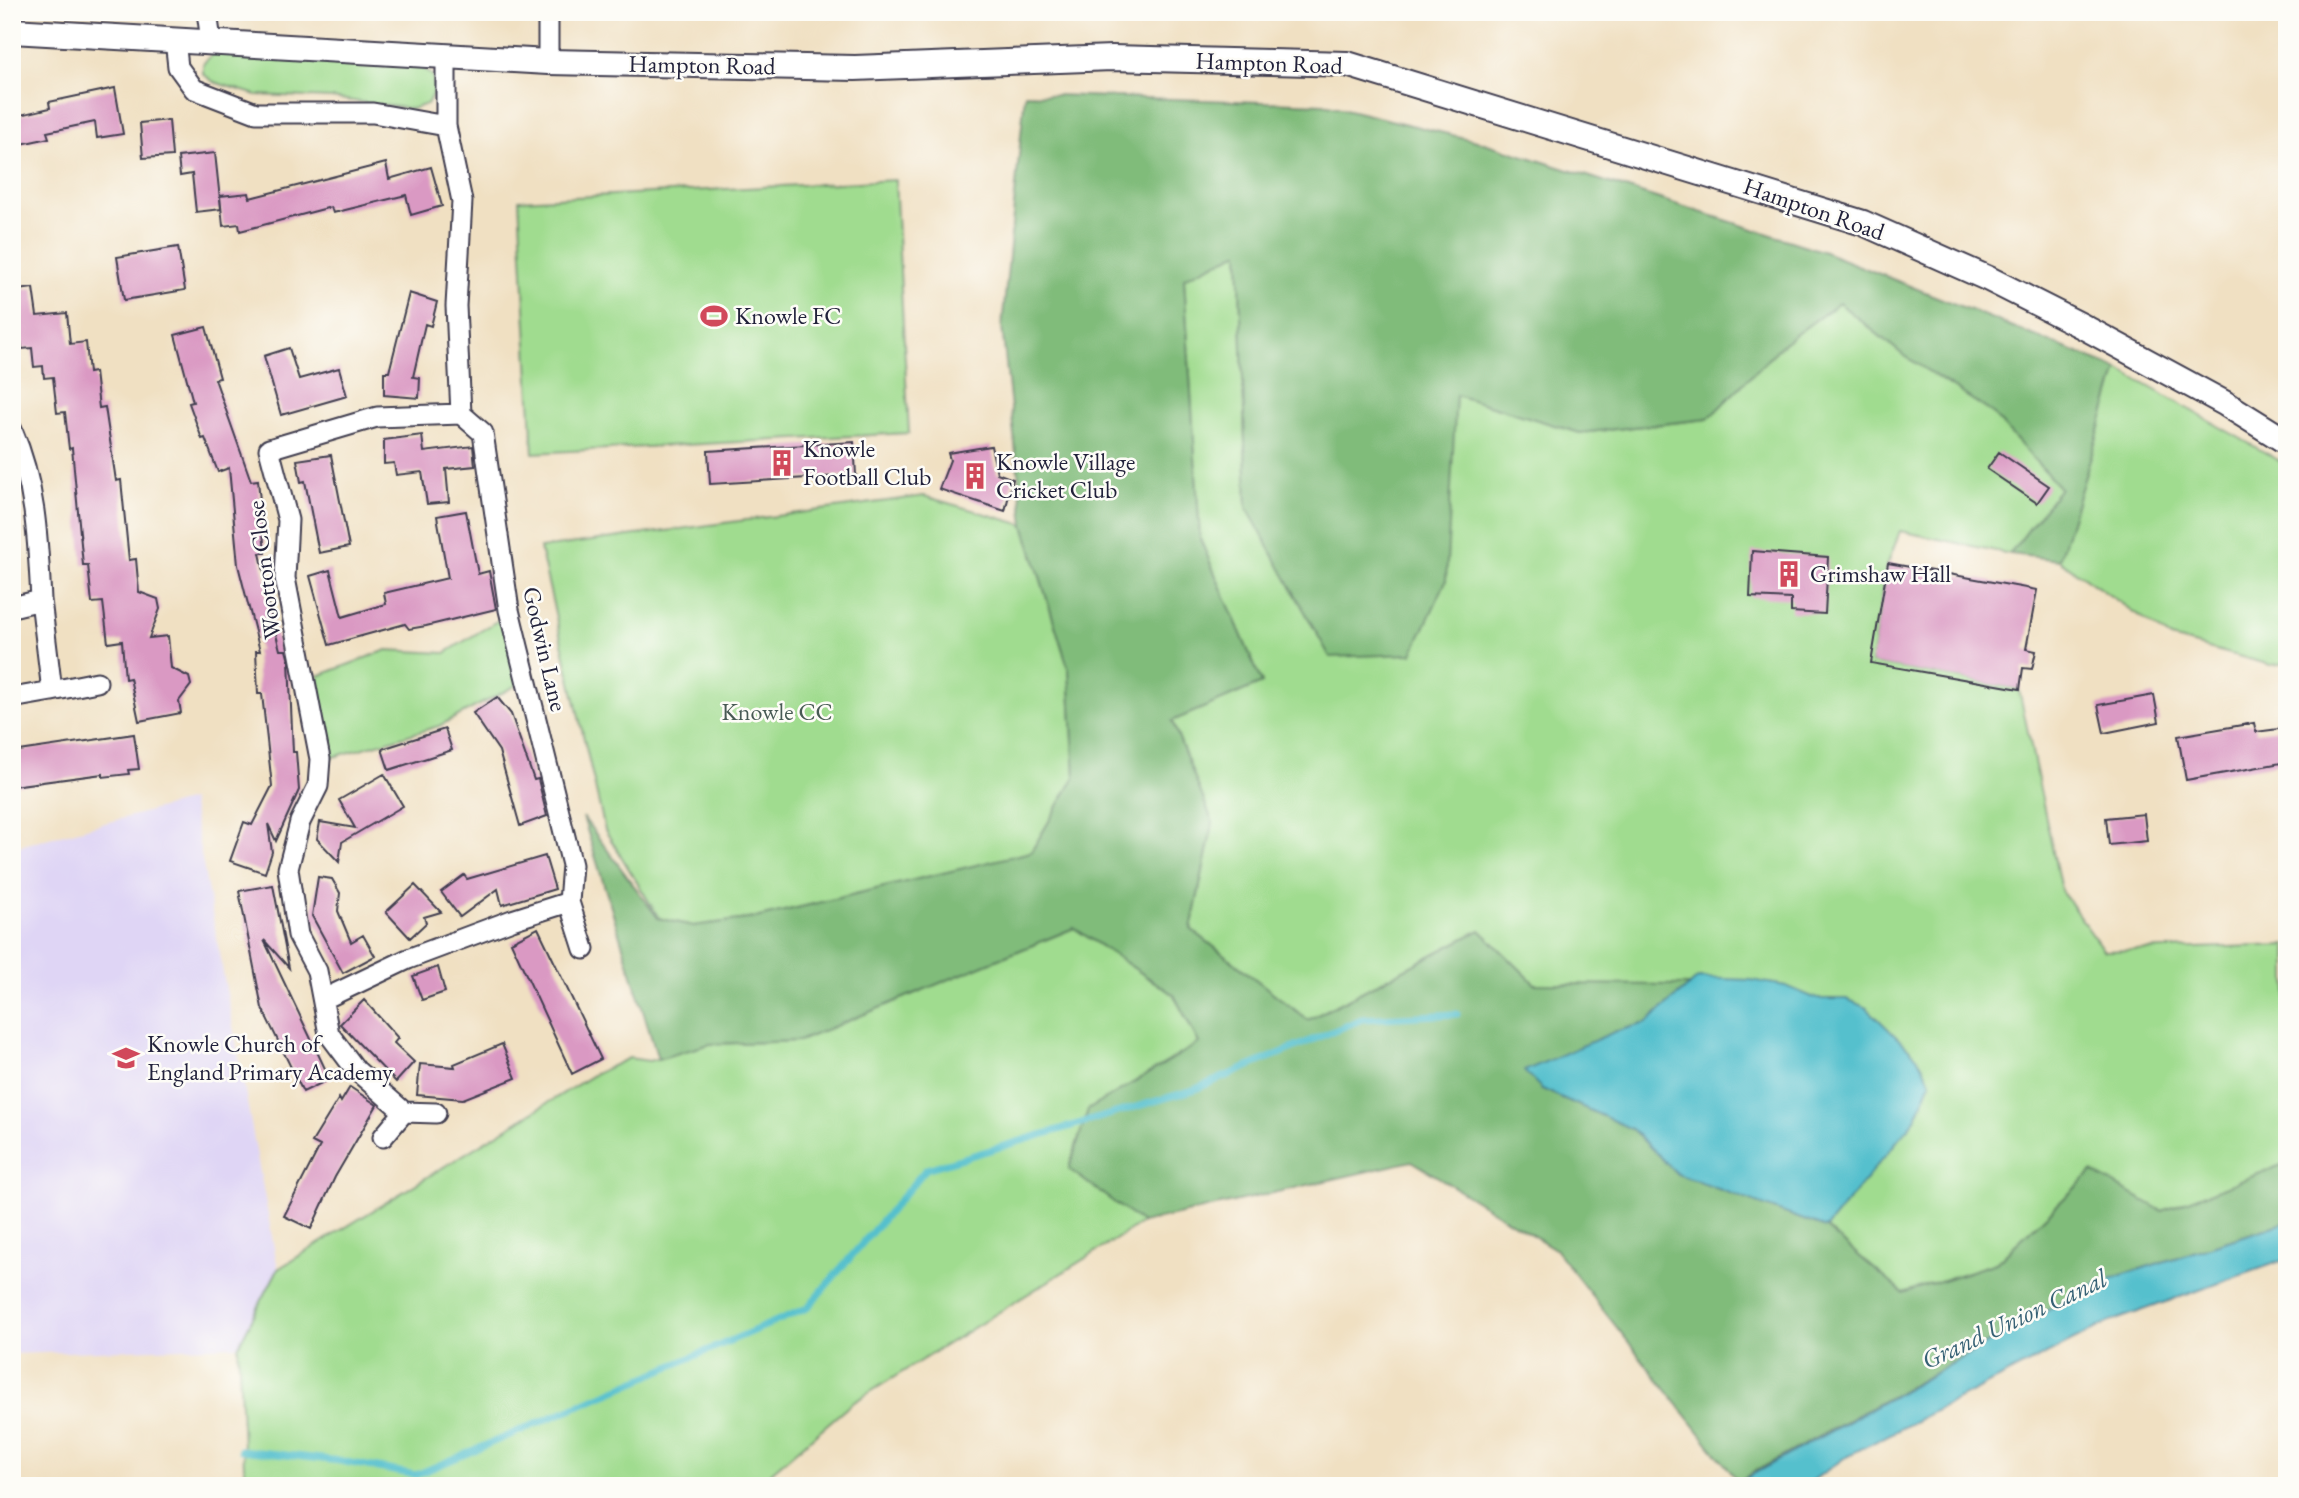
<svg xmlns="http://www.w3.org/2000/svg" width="2299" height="1498" font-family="'EB Garamond',serif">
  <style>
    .built { fill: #dfd5f5 }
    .green { fill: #a0dc8f; stroke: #617f65; stroke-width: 2 }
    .forest { fill: #80bc7a; stroke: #516f5a; stroke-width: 2 }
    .water { fill: #54c0cd; stroke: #3b7184; stroke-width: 2 }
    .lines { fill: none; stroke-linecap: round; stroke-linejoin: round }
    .stream { stroke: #54c0cd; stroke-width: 7 }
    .building { fill: #da99c3 }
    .minor-casing { stroke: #413e4f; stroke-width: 23 }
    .tertiary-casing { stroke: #413e4f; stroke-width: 28 }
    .minor { stroke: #fff; stroke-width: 19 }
    .tertiary { stroke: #fff; stroke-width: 24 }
    .labels { text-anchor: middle; stroke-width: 5; stroke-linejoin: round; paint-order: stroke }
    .street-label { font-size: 24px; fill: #22223b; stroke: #fdfcf7 }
    .poi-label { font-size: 24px; fill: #22223b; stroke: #fdfcf7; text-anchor: start }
    .park-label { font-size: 24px; fill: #485a54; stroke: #fdfcf7 }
    .water-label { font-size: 26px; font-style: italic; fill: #366175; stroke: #fdfcf7 }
  </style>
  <rect width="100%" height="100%" fill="#fdfcf7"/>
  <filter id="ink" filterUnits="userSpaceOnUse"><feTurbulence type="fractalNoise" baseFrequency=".0143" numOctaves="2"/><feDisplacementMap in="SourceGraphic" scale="14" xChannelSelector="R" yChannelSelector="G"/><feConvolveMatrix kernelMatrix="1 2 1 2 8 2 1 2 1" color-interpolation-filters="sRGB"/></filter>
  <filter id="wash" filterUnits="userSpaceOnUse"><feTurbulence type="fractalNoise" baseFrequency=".00686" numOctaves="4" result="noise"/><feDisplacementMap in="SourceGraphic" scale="28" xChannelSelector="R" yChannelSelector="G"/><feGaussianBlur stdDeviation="1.57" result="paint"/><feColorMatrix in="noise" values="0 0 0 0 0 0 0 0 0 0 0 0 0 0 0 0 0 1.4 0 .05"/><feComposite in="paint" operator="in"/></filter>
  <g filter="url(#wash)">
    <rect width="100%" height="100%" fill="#f0e0c2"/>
    <path class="built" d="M191,800l87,469 -40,77 -226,8v-506z"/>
    <path class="green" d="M215,51l202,13 16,12 1,15 -7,13 -15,5 -81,-11 -75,-3 -42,-13 -11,-8v-10z
      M895,180l14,253 -376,20 -14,-253z
      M1239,252l8,256 205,-65 4,-48 124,38 127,-14 77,-76 55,-40 63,51 89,58 69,76 -50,66 -110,-23 -12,32 -17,100 148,26 42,201 43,61 183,-6v218l-125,48 -70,-39 -96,91 -93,30 -77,-65 -149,-54 12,-188 -154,-2 -55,-54 -172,90 -117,-91 22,-106 -41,-102 90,-38 -62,-144 -16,-261z
      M2118,369l169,96v198l-16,2 -100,-27 -112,-78z
      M924,496l100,29 45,145 6,107 -44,75 -276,66 -62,8 -34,-8 -54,-88 -65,-282z
      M505,616l16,67 -82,43 -109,32 -12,-82 69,-26 58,3z
      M1074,928l100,67 25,48 -111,67 -19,58 73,55 -291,181 -96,82h-510l-7,-140 40,-77 315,-194 36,-17 20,3 61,-17 89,-3z"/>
    <path class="forest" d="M1025,94l299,10 157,38 341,109 296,118 -59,191 -49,-6 50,-66 -69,-76 -89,-58 -63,-51 -55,40 -76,76 -128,14 -124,-38 -10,186 -34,73 -82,3 -83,-149 -8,-256 -55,26 16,261 62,144 -90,38 41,102 -22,106 117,91 172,-90 55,54 155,1 -44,38 -32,9 -72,57 90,40 45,45 149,54 77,65 93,-30 96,-91 70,39 125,-48v59l-190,61 -359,198 -183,-232 -143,-88 -270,62 -73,-54 19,-59 111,-67 -25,-48 -100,-67 -275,113 -89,3 -52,15 -75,-242 75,101 35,8 62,-8 276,-66 44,-75 -6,-107 -45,-145 -22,-198z"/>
    <path class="water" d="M1698,978l53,2 35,6 31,13h30l20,9 51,50 13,24 -15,36 -90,110 -149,-54 -45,-45 -90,-40 -18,-18 90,-39 32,-9z
      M2287,1222v37l-180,64 -260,133 -42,30h-73l365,-203z"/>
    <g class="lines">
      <path class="stream" d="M241,1450l99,11 76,14 391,-167 119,-139 267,-79 169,-71 95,-5"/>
    </g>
    <g id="blocks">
      <path class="building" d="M115,88l8,46 -26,4 -2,-16 -48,10 2,6 -37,8v-29l38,-9 -1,-6z
        M169,120l3,36 -29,2 -3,-35z
        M215,153l6,56 -25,3 -4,-38 -12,2 -2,-19z
        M386,163l3,16 42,-12 11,39 -31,9 -5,-20 -73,18 -2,-6 -91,24 -1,-7 -16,2 -3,-30 29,-3 1,5z
        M178,247l7,43 -61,10 -7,-43z
        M33,288l4,28 30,-3 3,31 16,-2 3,31 6,-1 4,36 6,-1 11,74 5,-1 8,80 7,-1 3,33 19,7 2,10 -11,29 19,-2 3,32 18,9 2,8 -12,16 2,12 -42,8 -9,-43 -5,1 -3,-38 -14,2 -5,-41 -11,1 -4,-38h-5l-11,-117 -3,1 -4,-37 -8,1 -4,-36 -9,1 -1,-12 -9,1 -2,-19 -10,1 -4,-31 -6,1v-28z
        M409,293l28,9 -6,24 -6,-2 -12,53 7,1 -1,20 -35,-3v-23h5z
        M206,327l14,51 -5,1 36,102 7,-1 7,73h-5l8,37 -3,1 15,59h6l3,11 4,91h3l3,38 -23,51 -8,-17 4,28 -7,21 -35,-12 14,-39 8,3 20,-39 -10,-92h-4l-2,-43h4l-22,-86 -9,-97 -11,4 -13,-34 -3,1 -13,-36 4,-1 -18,-67z
        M289,348l10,31 40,-11 8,28 -66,19 -17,-59z
        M422,435l2,17 49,-6 2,20 -29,3 3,33 -22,2 -5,-32 -26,3 -2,-12 -10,1v-24z
        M854,442l2,33 -146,9 -2,-33z
        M991,446l6,27 16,6 -8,32 -66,-22 11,-29 -2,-7z
        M1999,452l50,34 -12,17 -50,-34z
        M331,455l18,92 -30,6 -14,-72 -4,1 -4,-22z
        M466,511l12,63 11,-3 7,38 -70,17 -17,3 -4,-5 -76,21 -19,-69 20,-6 12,47 44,-13 -2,-11 64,-15 -11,-62z
        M1752,551l76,6 -3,57 -34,-2v-13l-41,-2z
        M1888,563l149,27 -11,59 10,2 -4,18 -9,-1 -3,21 -149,-26z
        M2154,695l5,27 -55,11 -6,-28z
        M497,697l14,17 23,66 4,-1 9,37 -27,10 -21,-75 -26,-38z
        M2254,723l2,9 31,-4v34l-101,18 -8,-44z
        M445,729l7,21 -63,20 -7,-21z
        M134,734l5,35 -11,1 1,4 -26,3v-3l-91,12v-34z
        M384,774l19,32 -61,36 -3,20 -22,-23 3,-17 35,6 -16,-28z
        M2144,814l3,27 -38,4 -3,-27z
        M545,856l10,33 -53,16 -4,-16 -38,28 -19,-25 23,-17 3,4z
        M318,877l14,2 8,14 -2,18 13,31 12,-7 12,21 -32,17 -31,-57z
        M273,885l16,83 -25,-28 66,139 -27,13 -41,-84 -23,-117z
        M415,885l26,27 -17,5 2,6 -16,15 -24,-26z
        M538,928l63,131 -29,15 -61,-132z
        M438,967l7,25 -23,8 -9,-24z
        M364,1000l34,38 -4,5 20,19 -18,20 -56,-58z
        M502,1044l14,34 -53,21 -46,-4 3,-31 35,3 -1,-3z
        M350,1087l27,18 -42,72 -24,52 -27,-13 36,-70 -8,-4 27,-44 2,4z"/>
    </g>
  </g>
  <g filter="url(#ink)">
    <use href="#blocks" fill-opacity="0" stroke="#413e4f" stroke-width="2"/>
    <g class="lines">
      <defs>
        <path id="minor" d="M207,12l4,29
          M548,12v50
          M175,40l3,27 16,22 62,24h117l73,13
          M446,58v68l16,75 -6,105 5,108
          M12,430c24,54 26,112 29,170l-29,7
          M52,691l45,-9
          M12,698l40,-7 -11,-91
          M569,902l15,47
          M324,999l84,-40 104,-39 57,-18 3,-37 -63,-255 -26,-177 -22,-19
          M404,1112l-48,-42 -27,-36 -12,-63 -19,-36 -10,-66 12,-47 18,-36 2,-27 -35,-181 3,-58 -19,-71 108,-32 84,-3
          M383,1137l21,-25 32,1"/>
        <path id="tertiary" d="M12,31l536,31 307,6 257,-10 235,6 516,159 126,56 93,47 144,78 61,38"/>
      </defs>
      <use href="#minor" class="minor-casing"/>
      <use href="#tertiary" class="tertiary-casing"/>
      <use href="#minor" class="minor"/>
      <use href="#tertiary" class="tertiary"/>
    </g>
  </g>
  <defs>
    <symbol id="stadium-bare" viewBox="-9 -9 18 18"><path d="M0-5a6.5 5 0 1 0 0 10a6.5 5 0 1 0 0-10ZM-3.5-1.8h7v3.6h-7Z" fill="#d1495b" stroke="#fdfcf7" stroke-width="2.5" paint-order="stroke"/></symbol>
    <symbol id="building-bare" viewBox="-9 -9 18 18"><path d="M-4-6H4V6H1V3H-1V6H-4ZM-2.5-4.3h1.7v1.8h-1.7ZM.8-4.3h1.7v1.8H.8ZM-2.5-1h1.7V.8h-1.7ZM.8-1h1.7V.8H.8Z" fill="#d1495b" stroke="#fdfcf7" stroke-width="2.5" paint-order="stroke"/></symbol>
    <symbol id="school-bare" viewBox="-9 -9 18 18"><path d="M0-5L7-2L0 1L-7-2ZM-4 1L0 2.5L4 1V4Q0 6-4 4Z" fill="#d1495b" stroke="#fdfcf7" stroke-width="2.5" paint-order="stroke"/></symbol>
  </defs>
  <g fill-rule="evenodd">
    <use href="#stadium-bare" x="695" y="297" width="38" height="38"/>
    <use href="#building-bare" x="763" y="444" width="38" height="38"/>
    <use href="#building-bare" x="956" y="457" width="38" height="38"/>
    <use href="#building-bare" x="1770" y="555" width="38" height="38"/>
    <use href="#school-bare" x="107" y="1039" width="38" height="38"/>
  </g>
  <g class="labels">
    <g class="street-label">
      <text transform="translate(1269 63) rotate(2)" y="8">Hampton Road</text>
      <text transform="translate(702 65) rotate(1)" y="8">Hampton Road</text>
      <text transform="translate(1814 209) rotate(19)" y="8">Hampton Road</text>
      <text transform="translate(264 570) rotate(-97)" y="8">Wootton Close</text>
      <text transform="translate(545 649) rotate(77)" y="8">Godwin Lane</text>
    </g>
    <g class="poi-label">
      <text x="735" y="324">Knowle FC</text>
      <text x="803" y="457">Knowle<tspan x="803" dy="28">Football Club</tspan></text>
      <text x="996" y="470">Knowle Village<tspan x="996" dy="28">Cricket Club</tspan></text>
      <text x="1810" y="582">Grimshaw Hall</text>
      <text x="147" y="1052">Knowle Church of<tspan x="147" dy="28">England Primary Academy</tspan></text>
    </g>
    <g class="park-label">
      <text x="777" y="720">Knowle CC</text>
    </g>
    <g class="water-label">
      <text transform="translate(2014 1319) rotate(-25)" y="9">Grand Union Canal</text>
    </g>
  </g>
  <rect width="2299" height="1498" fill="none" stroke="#fdfcf7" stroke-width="42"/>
</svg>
